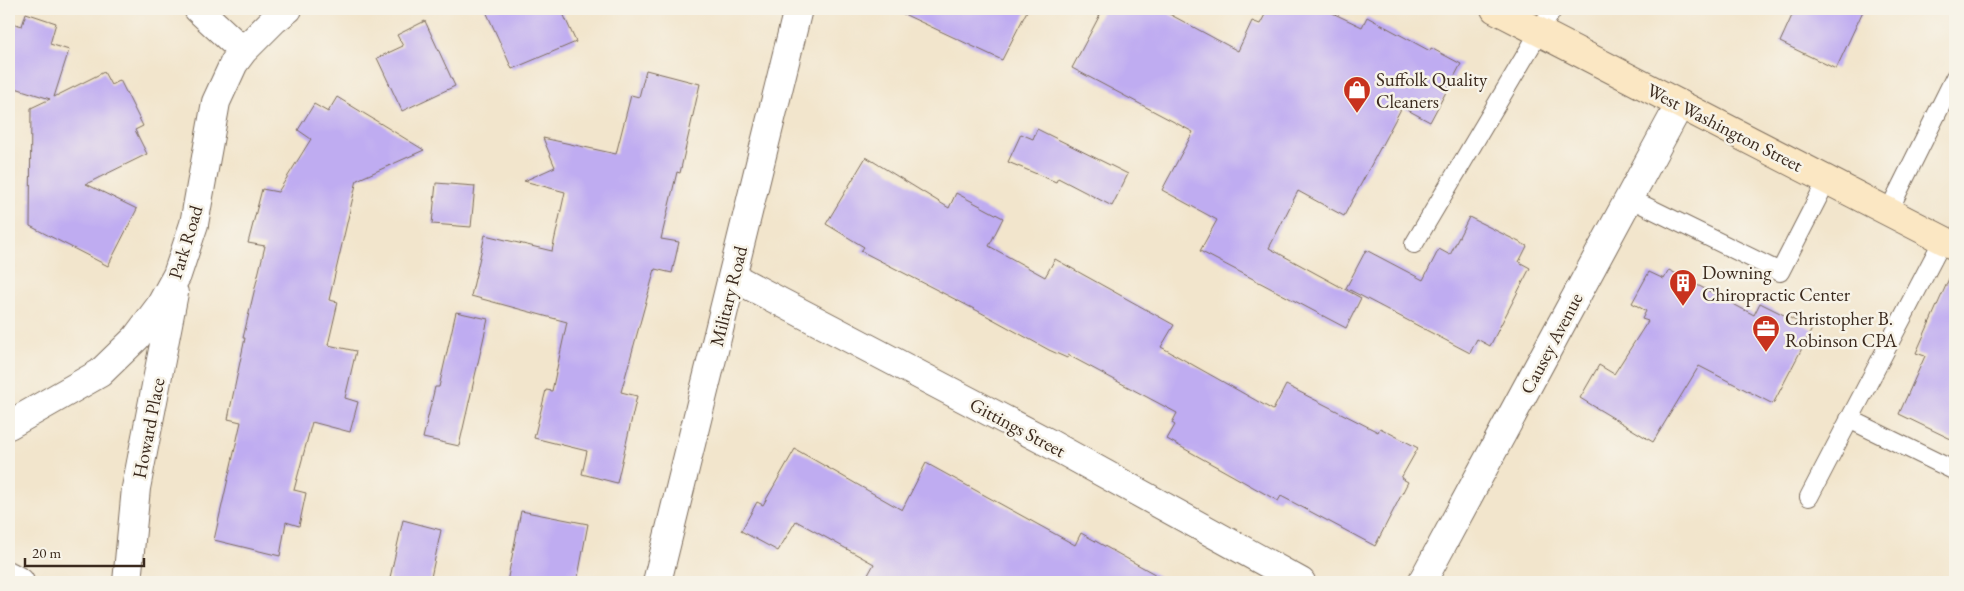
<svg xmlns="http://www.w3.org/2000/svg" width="1964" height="591" font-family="'EB Garamond',serif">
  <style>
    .building { fill: #bfacf1 }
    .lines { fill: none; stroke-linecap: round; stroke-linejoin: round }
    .service-casing { stroke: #7b6b5b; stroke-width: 20 }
    .minor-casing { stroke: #7b6b5b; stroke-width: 30 }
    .secondary-casing { stroke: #7b6b5b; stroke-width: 30 }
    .service { stroke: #fff; stroke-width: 18 }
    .minor { stroke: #fff; stroke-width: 28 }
    .secondary { stroke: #fbe7c3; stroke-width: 28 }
    .labels { text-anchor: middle; stroke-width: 5; stroke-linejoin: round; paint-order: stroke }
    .poi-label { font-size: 19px; fill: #3b2a1e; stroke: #f7f3e8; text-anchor: start }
    .street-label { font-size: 19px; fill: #3b2a1e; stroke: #f7f3e8 }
  </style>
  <rect width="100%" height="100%" fill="#f7f3e8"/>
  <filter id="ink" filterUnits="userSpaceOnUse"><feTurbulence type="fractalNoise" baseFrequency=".02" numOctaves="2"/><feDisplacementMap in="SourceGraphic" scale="10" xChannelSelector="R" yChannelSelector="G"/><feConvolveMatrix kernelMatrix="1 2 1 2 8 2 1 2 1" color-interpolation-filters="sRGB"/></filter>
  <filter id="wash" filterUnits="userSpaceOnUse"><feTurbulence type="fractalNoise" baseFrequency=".0096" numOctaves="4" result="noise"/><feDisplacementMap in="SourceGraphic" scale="20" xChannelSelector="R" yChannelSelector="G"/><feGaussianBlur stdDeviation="1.12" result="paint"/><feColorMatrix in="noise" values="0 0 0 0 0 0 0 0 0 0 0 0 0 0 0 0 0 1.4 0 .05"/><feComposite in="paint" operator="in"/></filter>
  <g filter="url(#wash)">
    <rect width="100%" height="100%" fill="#f2e5cc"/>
    <g id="blocks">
      <path class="building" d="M485,9h76l15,33 -64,27z
        M893,9h135l-26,51z
        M1103,9h57l78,42 14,-30 8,3 8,-15h56l38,18 5,-10 63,34 1,-3 30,16 -31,58 -28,-15 -58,109 -46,-25 -29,57 92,50 -15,30 -146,-77 17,-31 -55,-30 31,-58 -121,-64z
        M1795,9h69l-28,60 -56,-27z
        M26,13l30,10 -6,21 19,6 -15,47 50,-25 7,13 9,-5 23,46 -8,4 12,24 -61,30 51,25 -29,57 -78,-40 1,-118 19,-9 -41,-13v-64l13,4z
        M425,21l30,65 -53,25 -25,-53 26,-12 -6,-11z
        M646,70l54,14 -20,89 -3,-1 -16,67 18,3 -7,31 -17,-4 -34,123 16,4 -20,87 -35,-9 5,-23 -53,-13 12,-48 6,1 15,-69 -96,-26 14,-61 67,16 13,-59 -41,-11 31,-14 -12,-29 73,16 15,-59 8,2z
        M337,97l87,53 -67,30 -28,120 9,2 -10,43 28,6 -11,47 13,4 -8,30 -38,-10 -18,68 12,3 -7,33 -13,-4 -6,34 -66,-16 27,-118 -13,-3 17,-81h-2l22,-92 -17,-3 14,-54 16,3 33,-53 -13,-9 16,-26 14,8z
        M1037,129l91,45 -16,32 -54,-28 -2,4 -48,-20 13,-28 12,5z
        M866,157l83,51 7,-15 47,25 -14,28 56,31 10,-18 119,66 -13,22 112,63 13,-25 92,47 2,-4 38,20 -17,30 7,4 -33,64 -94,-50 -3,5 -111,-62 8,-14 -3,-2 5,-10 -109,-58 -1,3 -18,-8 -71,-39 -117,-60 3,-4 -38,-23z
        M436,183l39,3 -4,41 -39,-3z
        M1469,217l58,29 -8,16 11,6 -40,78 -13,-7 -7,14 -124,-65 20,-38 57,30 16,-31 11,6z
        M1955,265v176l-56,-27 26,-58 -9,-3z
        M1669,270l85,45 6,-12 52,26 -39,75 -74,-38 -46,76 -73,-44 19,-33 15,9 34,-53 -6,-2 4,-8 -14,-8 17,-31 15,7z
        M456,312l32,7 -29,127 -36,-8 12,-51h4z
        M795,449l107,61 24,-47 149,82 6,-12 88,49h-305l10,-18 -78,-43 -18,30 -37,-20 16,-29 6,3z
        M521,511l67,13 -11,58h-70z
        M403,520l38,10 -11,52h-41z"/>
    </g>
  </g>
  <g filter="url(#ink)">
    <use href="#blocks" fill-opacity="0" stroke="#7b6b5b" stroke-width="1"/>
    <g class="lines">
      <defs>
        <path id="service" d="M1629,198l151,74 47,-92
          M1888,212l67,-135
          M1414,244l139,-235
          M1849,419l106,52
          M1809,497l134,-257"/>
        <path id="minor" d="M198,9l45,42
          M733,277l314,165 254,140
          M9,425l91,-52 36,-35 24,-32 17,-31 17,-51 22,-122 18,-39 9,-12 31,-31 14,-11
          M9,576l11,6
          M127,582l9,-94 38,-195
          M657,582l141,-573
          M1422,582l258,-478"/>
        <path id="secondary" d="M1495,9l460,237"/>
      </defs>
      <use href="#service" class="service-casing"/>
      <use href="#minor" class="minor-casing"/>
      <use href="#secondary" class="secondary-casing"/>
      <use href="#service" class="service"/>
      <use href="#minor" class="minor"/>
      <use href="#secondary" class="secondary"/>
    </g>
  </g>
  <defs>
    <symbol id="shop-pin" viewBox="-11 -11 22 30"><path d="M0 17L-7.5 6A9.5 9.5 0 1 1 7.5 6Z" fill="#c8321e" stroke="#f7f3e8"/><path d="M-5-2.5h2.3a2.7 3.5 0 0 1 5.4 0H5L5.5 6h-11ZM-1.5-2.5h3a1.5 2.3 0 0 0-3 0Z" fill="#fff"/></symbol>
    <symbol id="building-pin" viewBox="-11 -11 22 30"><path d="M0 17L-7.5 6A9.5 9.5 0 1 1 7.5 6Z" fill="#c8321e" stroke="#f7f3e8"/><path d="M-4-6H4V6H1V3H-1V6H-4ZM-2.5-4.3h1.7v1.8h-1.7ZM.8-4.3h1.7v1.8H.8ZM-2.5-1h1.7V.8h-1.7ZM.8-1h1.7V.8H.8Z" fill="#fff"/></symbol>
    <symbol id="office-pin" viewBox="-11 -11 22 30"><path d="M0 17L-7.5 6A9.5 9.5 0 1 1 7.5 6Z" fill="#c8321e" stroke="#f7f3e8"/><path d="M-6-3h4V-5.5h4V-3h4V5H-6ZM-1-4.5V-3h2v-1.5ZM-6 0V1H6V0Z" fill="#fff"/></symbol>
  </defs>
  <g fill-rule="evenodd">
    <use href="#shop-pin" x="1341" y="74" width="32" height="43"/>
    <use href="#building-pin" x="1667" y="267" width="32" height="43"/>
    <use href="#office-pin" x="1750" y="313" width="32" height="43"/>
  </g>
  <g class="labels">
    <g class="poi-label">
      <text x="1376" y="86">Suffolk Quality<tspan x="1376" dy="22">Cleaners</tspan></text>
      <text x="1702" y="279">Downing<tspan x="1702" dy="22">Chiropractic Center</tspan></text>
      <text x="1785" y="325">Christopher B.<tspan x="1785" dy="22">Robinson CPA</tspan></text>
    </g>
    <g class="street-label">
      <text transform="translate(1725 127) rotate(27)" y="7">West Washington Street</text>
      <text transform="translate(185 242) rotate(-73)" y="7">Park Road</text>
      <text transform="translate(728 296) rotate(-76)" y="7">Military Road</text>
      <text transform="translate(1551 343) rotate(-62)" y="7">Causey Avenue</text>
      <text transform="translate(1018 427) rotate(28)" y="7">Gittings Street</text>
      <text transform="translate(148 428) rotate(-79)" y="7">Howard Place</text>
    </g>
  </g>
  <rect width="1964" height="591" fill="none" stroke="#f7f3e8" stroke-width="30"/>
  <path d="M25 558v8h119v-8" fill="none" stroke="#3b2a1e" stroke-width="2.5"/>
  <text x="32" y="558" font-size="15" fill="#3b2a1e" stroke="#f7f3e8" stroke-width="4" paint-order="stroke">20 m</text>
</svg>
